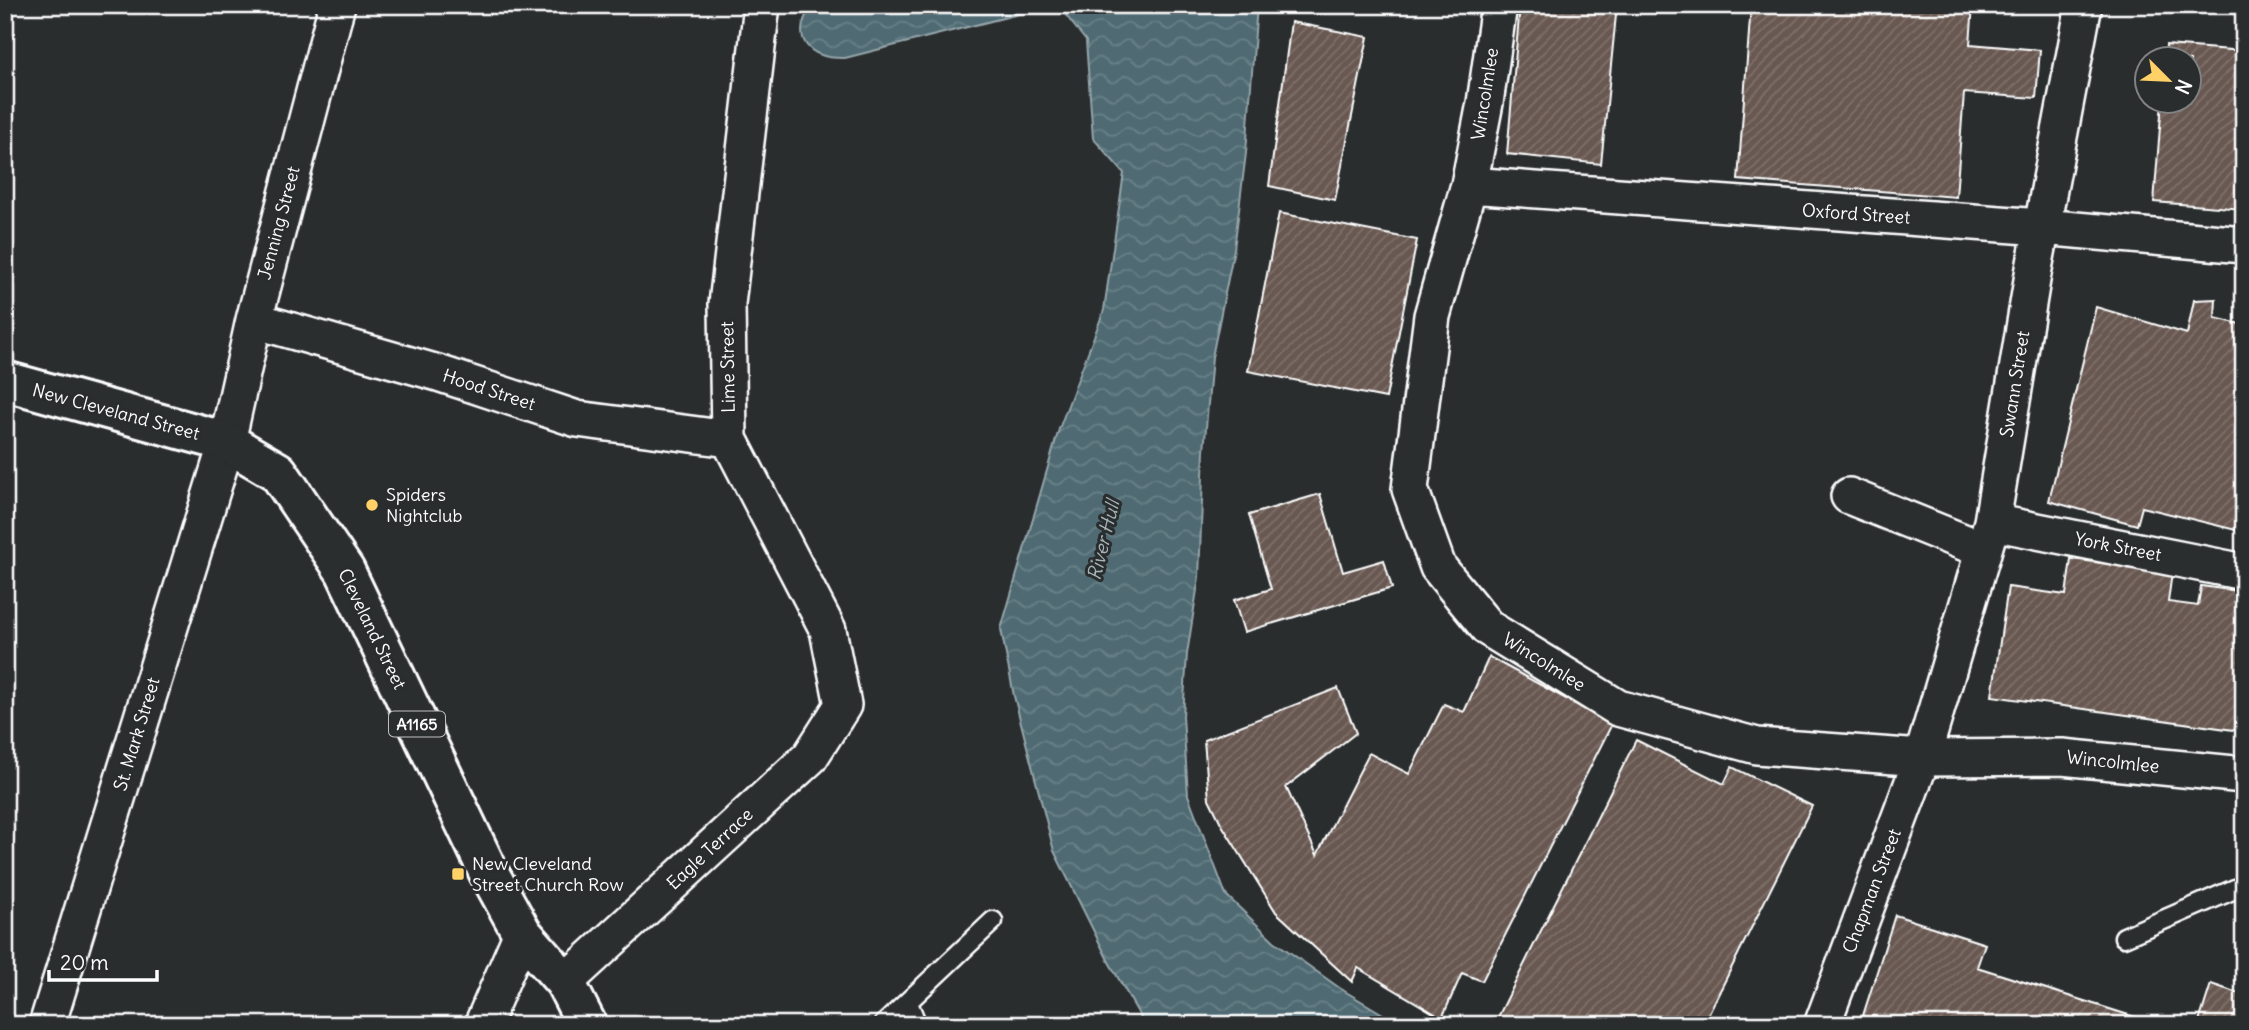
<svg xmlns="http://www.w3.org/2000/svg" width="2249" height="1030" font-family="Delius,sans-serif">
  <style>
    .water { fill: url(#water-waves); stroke: #95a6ab; stroke-width: 2 }
    .building { fill: url(#building-hatch); stroke: #fff; stroke-width: 2 }
    .lines { fill: none; stroke-linecap: round; stroke-linejoin: round }
    .service-casing { stroke: #fff; stroke-width: 23 }
    .minor-casing { stroke: #fff; stroke-width: 40 }
    .primary-casing { stroke: #fff; stroke-width: 44 }
    .service { stroke: #2a2d2e; stroke-width: 18 }
    .minor { stroke: #2a2d2e; stroke-width: 35 }
    .primary { stroke: #2a2d2e; stroke-width: 38 }
    .poi-dot { fill: #ffd166; stroke: #2a2d2e; stroke-width: 2.5 }
    .labels { text-anchor: middle; stroke-width: 6; stroke-linejoin: round; paint-order: stroke }
    .shield { fill: #2a2d2e; stroke: #bfc0c0; stroke-width: 2 }
    .shield-label { font-size: 16px; font-weight: bold; fill: #fff }
    .street-label { font-size: 18px; fill: #fff; stroke: #2a2d2e }
    .poi-label { font-size: 18px; fill: #fff; stroke: #2a2d2e; text-anchor: start }
    .water-label { font-size: 19px; font-style: italic; fill: #a7b5b9; stroke: #2a2d2e }
  </style>
  <defs>
    <pattern id="water-waves" width="16" height="10" patternUnits="userSpaceOnUse" patternTransform="scale(1.75)"><rect width="16" height="10" fill="#4f6b73"/><path d="M0 5q4-4 8 0t8 0" fill="none" stroke="#698188"/></pattern>
    <pattern id="building-hatch" width="6" height="6" patternUnits="userSpaceOnUse" patternTransform="scale(1.75)"><rect width="6" height="6" fill="#685851"/><path d="M-1 1l2-2M0 6l6-6M5 7l2-2" fill="none" stroke="#7f716b"/></pattern>
  </defs>
  <rect width="100%" height="100%" fill="#2a2d2e"/>
  <filter id="ink" filterUnits="userSpaceOnUse"><feTurbulence type="fractalNoise" baseFrequency=".0143" numOctaves="2"/><feDisplacementMap in="SourceGraphic" scale="14" xChannelSelector="R" yChannelSelector="G"/><feConvolveMatrix kernelMatrix="1 2 1 2 8 2 1 2 1" color-interpolation-filters="sRGB"/></filter>
  <g filter="url(#ink)">
    <path class="water" d="M812,5h242l-209,53c-36,1 -56,-19 -33,-53z
      M1058,5h199l-11,148 -12,96 -22,108 -8,94 -5,126 -12,77 -4,62 5,79 38,100 48,46 67,48 60,36h-256l-36,-63 -55,-111 -40,-155 -13,-67 58,-200 45,-119 20,-137 -31,-35 -7,-97z"/>
    <path class="building" d="M1520,5h97l-16,159 -94,-10z
      M1751,5h222l-3,39 70,6 -4,48 -72,-5 -8,104 -218,-17z
      M1291,22l77,15 -33,163 -66,-14z
      M2166,45l78,6v158l-90,-7 8,-100h28v-42h-25z
      M1279,213l138,27 -31,158 -138,-27z
      M2216,299l-1,19 29,7v207l-102,-25 -5,18 -88,-24 47,-194 91,27 7,-34z
      M1320,494l23,78 41,-12 8,28 -148,44 -10,-32 37,-11 -22,-74z
      M2071,559l101,13 -4,30 30,4 3,-20 43,6v119l-3,20 -249,-35 16,-109 58,8z
      M1489,657l123,67 -130,257 -20,-8 -20,45 -84,-50 -6,14 -76,-70 -54,-87 -13,-26 -5,-59 134,-52 18,45 -70,54 31,68 52,-102 40,21 35,-70 20,8z
      M1636,740l88,44 8,-17 80,39 -109,219h-200l-7,-4z
      M1895,915l90,29 -8,23 183,58h-300z
      M2211,984l33,11v30h-46z"/>
    <g class="lines">
      <defs>
        <path id="service" d="M2124,937l120,-52
          M908,1003l9,22
          M883,1025l110,-104"/>
        <path id="minor" d="M1499,5l-14,98 -16,82 -37,131 -22,173 28,78 50,61 130,80 139,38 165,12 140,-1 182,18
          M1469,185l573,42 202,18
          M254,320l184,53 139,46 152,20
          M1849,496l134,54
          M1992,522l252,50
          M565,982l245,-225 33,-52 -15,-75 -99,-191 -2,-135 35,-299
          M484,1021l38,-88
          M47,1025l180,-583 27,-122 83,-315
          M1822,1025l100,-267 70,-236 41,-248 51,-269"/>
        <path id="primary" d="M5,381l222,61 51,30 67,99 144,302 33,60 43,49 22,43"/>
      </defs>
      <use href="#service" class="service-casing"/>
      <use href="#minor" class="minor-casing"/>
      <use href="#primary" class="primary-casing"/>
      <use href="#service" class="service"/>
      <use href="#minor" class="minor"/>
      <use href="#primary" class="primary"/>
    </g>
  </g>
  <g class="poi-dot">
    <circle cx="372" cy="505" r="7"/>
    <rect x="451" y="867" width="14" height="14" rx="3.5"/>
  </g>
  <g class="labels">
    <rect class="shield" x="389" y="711.5" width="56" height="25" rx="5"/>
    <g class="shield-label">
      <text x="417" y="730">A1165</text>
    </g>
    <g class="street-label">
      <text transform="translate(1485 94) rotate(-81)" y="6">Wincolmlee</text>
      <text transform="translate(1856 214) rotate(4)" y="6">Oxford Street</text>
      <text transform="translate(279 223) rotate(-75)" y="6">Jenning Street</text>
      <text transform="translate(728 367) rotate(-91)" y="6">Lime Street</text>
      <text transform="translate(2015 384) rotate(-81)" y="6">Swann Street</text>
      <text transform="translate(489 390) rotate(18)" y="6">Hood Street</text>
      <text transform="translate(116 412) rotate(15)" y="6">New Cleveland Street</text>
      <text transform="translate(2118 547) rotate(11)" y="6">York Street</text>
      <text transform="translate(372 629) rotate(64)" y="6">Cleveland Street</text>
      <text transform="translate(1544 662) rotate(32)" y="6">Wincolmlee</text>
      <text transform="translate(137 734) rotate(-73)" y="6">St. Mark Street</text>
      <text transform="translate(2113 762) rotate(6)" y="6">Wincolmlee</text>
      <text transform="translate(710 849) rotate(-43)" y="6">Eagle Terrace</text>
      <text transform="translate(1872 891) rotate(-69)" y="6">Chapman Street</text>
    </g>
    <g class="poi-label">
      <text x="386" y="501">Spiders<tspan x="386" dy="21">Nightclub</tspan></text>
      <text x="472" y="870">New Cleveland<tspan x="472" dy="21">Street Church Row</tspan></text>
    </g>
    <g class="water-label">
      <text transform="translate(1103 540) rotate(-76)" y="7">River Hull</text>
    </g>
  </g>
  <rect width="2249" height="1030" fill="none" stroke="#2a2d2e" stroke-width="28"/>
  <rect x="14" y="14" width="2221" height="1002" fill="none" stroke="#fff" stroke-width="2.5" filter="url(#ink)"/>
  <g transform="translate(2168 80) rotate(114)"><circle r="33" fill="#2a2d2e" stroke="#7f8182" stroke-width="2"/>
  <path d="M0-5L12 26L0 18L-12 26Z" fill="#ffd166"/>
  <text y="-10" font-size="19" font-weight="bold" text-anchor="middle" fill="#ffffff">N</text>
  </g>
  <path d="M49 970v10h108v-10" fill="none" stroke="#ffffff" stroke-width="3.5"/>
  <text x="60" y="970" font-size="21" fill="#ffffff" stroke="#2a2d2e" stroke-width="5" paint-order="stroke">20 m</text>
</svg>
